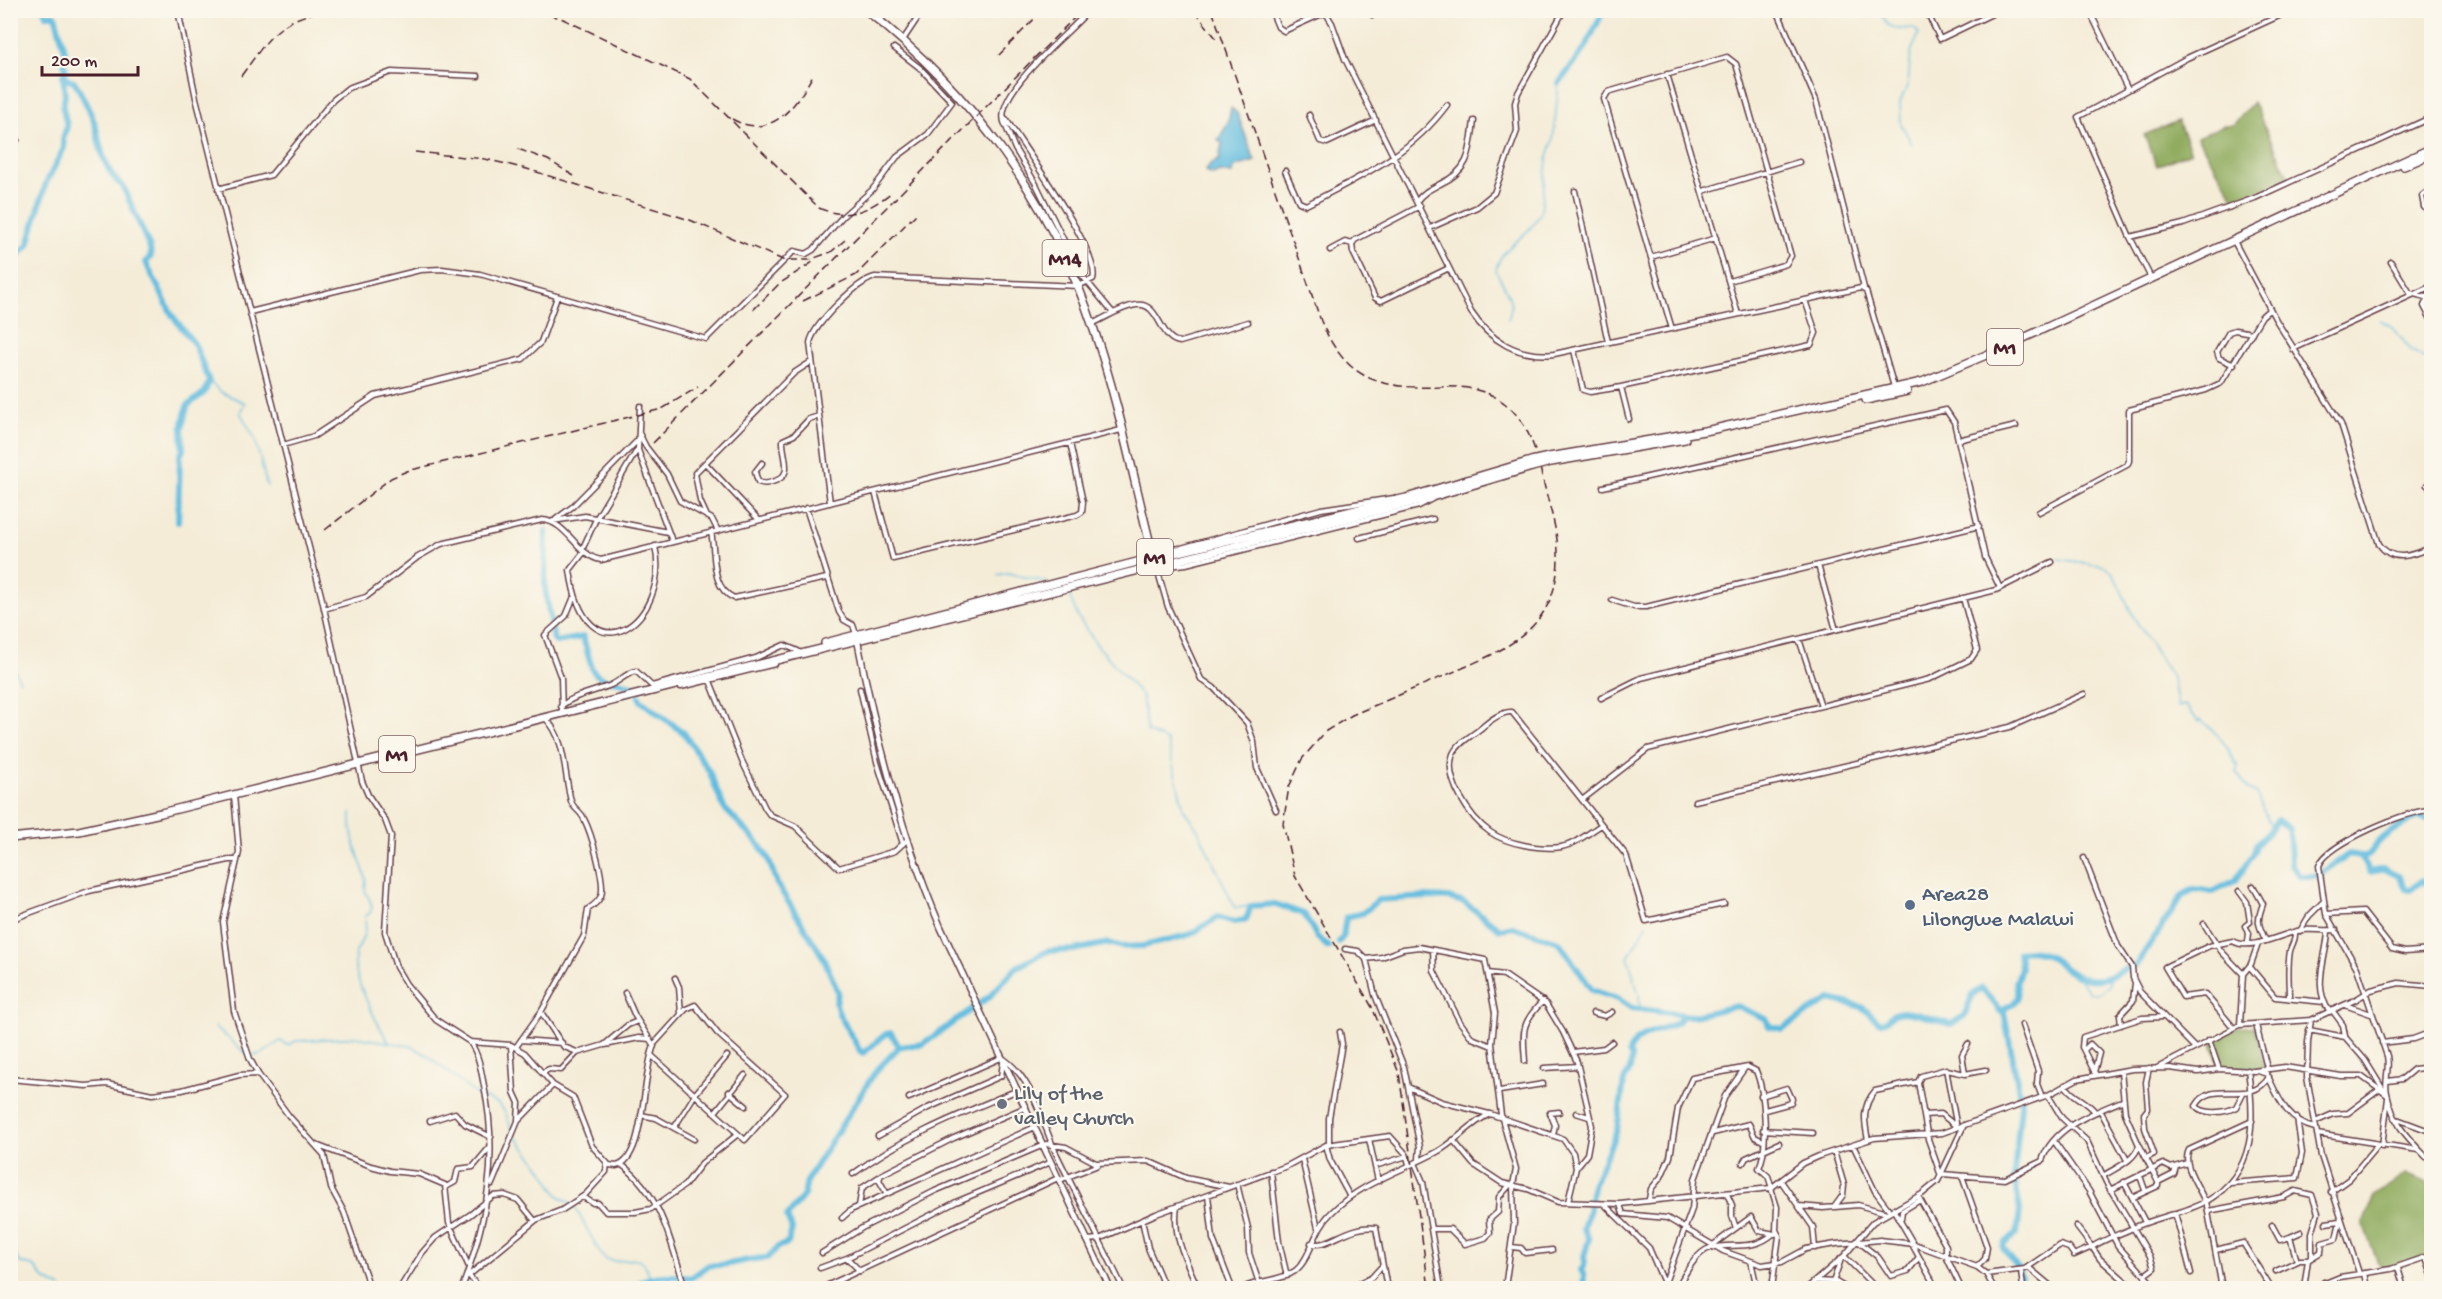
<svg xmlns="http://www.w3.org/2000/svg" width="2442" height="1299" font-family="'Gochi Hand',sans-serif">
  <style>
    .forest { fill: #90ac5f; stroke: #6d6645; stroke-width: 1.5 }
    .water { fill: #61bcdf; stroke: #566e85; stroke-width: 1.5 }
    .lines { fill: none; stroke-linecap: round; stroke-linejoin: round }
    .stream { stroke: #61bcdf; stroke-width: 1.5 }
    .river { stroke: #61bcdf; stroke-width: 6 }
    .minor-casing { stroke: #643e45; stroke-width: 7 }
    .major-casing { stroke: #643e45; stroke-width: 8 }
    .highway-casing { stroke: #643e45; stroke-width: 10 }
    .minor { stroke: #fff; stroke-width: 4 }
    .major { stroke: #fff; stroke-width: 5 }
    .highway { stroke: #fff; stroke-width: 7 }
    .rail { stroke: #4a1f2b; stroke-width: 1.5; stroke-dasharray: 9 4.5; stroke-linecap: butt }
    .highway-bridge-casing { stroke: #643e45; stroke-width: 10; stroke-linecap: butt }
    .highway-bridge { stroke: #fff; stroke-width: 7 }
    .service-dot { fill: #5c6f8a; stroke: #fbf7ec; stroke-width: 2 }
    .worship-dot { fill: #6b7280; stroke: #fbf7ec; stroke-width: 2 }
    .labels { text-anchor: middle; stroke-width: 4.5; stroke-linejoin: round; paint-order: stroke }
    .shield { fill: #fbf7ec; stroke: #7f6065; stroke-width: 1.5 }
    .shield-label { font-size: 21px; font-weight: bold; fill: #4a1f2b }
    .service-label { font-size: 22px; fill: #4e5e75; stroke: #fbf7ec; text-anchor: start }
    .worship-label { font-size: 22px; fill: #5b616d; stroke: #fbf7ec; text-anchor: start }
  </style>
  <rect width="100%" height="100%" fill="#fbf7ec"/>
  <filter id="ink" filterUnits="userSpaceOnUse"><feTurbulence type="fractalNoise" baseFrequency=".0167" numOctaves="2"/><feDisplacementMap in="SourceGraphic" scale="12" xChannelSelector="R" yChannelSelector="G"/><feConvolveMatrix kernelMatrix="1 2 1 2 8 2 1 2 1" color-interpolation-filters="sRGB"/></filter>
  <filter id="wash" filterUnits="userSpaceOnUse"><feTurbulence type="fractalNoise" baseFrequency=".008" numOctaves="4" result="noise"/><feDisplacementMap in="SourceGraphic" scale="24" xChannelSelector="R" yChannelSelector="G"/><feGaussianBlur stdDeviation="1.35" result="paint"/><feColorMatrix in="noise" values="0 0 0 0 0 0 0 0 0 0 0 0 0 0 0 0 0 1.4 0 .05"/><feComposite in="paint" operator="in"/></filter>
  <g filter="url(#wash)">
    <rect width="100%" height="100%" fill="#f4ecd7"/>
    <path class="forest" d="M2253,102l35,74 -51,27 -40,-66 27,-12h9z
      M2178,121l13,31 -34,14 -13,-31z
      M2255,1026l10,40 -8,3 -38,-2 -7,-26 25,-13z
      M2406,1174l25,11v68l-16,8 -35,7 -17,-44 11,-28z"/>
    <path class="water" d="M1231,108l6,5 18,48 -20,6 -3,7 -13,-2 -6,3 -8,-3 5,-8 9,-4 3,-17 -4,-3 10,-17z"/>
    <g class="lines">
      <path class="stream" d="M1890,10l-8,5 6,10 10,4 16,-1 5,6 -8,18 -3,32 -8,18 1,22 11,20
        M1541,212l6,-52 6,-20 6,-57
        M1533,225l7,-11
        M1508,319c9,-16 -5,-34 -12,-48 2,-20 24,-30 36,-45
        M2380,320l11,6 21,25 20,11
        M209,381l12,11 24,11 -5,9 15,27 12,47
        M2059,559l46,7 8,7 20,43 40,63 5,28 7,-2 14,17 2,-2c10,8 21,19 27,29 4,7 4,11 10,17l-2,6 13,18 7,4 15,33
        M997,575l11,-2 38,9
        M1068,592l10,25 19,28 45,51 5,36 20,9 17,69 13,18 38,80 16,-2
        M10,660l10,21
        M351,813c-2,21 7,41 14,62 2,6 -1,13 1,18 2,5 8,11 5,18 -1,3 -4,4 -6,6 2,15 -3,23 -9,35 -8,20 22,73 33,90
        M2078,977l12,16h10l9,-8v-6l17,-11
        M1638,992l-10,-35 19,-32
        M1639,995l1,13
        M215,1027l34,29 13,-2 18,-13 8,4 8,-4 60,-4 55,9 16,9 47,38 25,11 6,8 7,19
        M514,1135l25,30 19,30 16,10 26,48 6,6 9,2 23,-2 6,4 7,16
        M10,1244l9,18 16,5 9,12 17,9
        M669,1276v12"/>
      <path class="river" d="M63,76l5,4 6,1c5,8 20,38 22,47 4,20 10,47 27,58l27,62 1,8 -5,6 2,5 24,48 23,30 14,36 -4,11 -18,14 -5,23 1,21 -3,6 -2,66
        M1559,83l26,-35 19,-38
        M10,264l18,-19 18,-62 18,-35 -1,-9 4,-13 -4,-18 2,-13 -2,-19 3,-6 -3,-11 2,-8 -10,-36h-9l-2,-5
        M546,531l-1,58 9,51 2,2 27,-5
        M584,641l7,24
        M592,669c10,17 33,8 46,22
        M639,697l2,4 43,32 25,38 15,37 34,35 10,15 9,26 46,73 15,35 -2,12 3,10 21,37 3,2 23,-19 5,-1 8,14
        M2361,856c9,2 11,-7 17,-13 10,-11 27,-20 41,-26l13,3
        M1339,942l4,-5 3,-20 17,-4 15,-13 49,-3 22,1 16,5 35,26 13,-2 46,15 33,48 26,9 14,9 61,8 44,-10 29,13 3,7 13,3 48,-30 32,8 18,16 6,-1c11,-22 49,0 65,2l13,-8 9,-22 9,-6 19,24 3,1 1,-5 8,-4 5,-7 -2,-14 5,-15 -2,-16c42,-7 40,31 82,27 8,0 24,-11 35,-14l47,-70 11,-6 19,3 23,-12 18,-27 2,-8 14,-14 7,-11 12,9 2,34 8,13h18l32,-22 12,2 9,16 14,-3 15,7 7,13 4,1 12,-9 10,6
        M2004,1013l17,89
        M2014,1173l7,-67
        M2014,1176l6,34 -3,24 -12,9 -2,5c10,14 20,22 18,40
        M633,1288c15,-16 39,-12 58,-10l18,-13c21,2 37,-7 58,-7l11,-11 10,-4 4,-14 -5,-12 17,-22 3,-15 68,-108 24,-25 24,-3 66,-47 28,-30 31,-16 26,-1 35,-7 13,4 21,-1 26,-6 22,-6 27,-17 16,5 12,-2 5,-14 24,-2 29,10 13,23 11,10
        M1583,1288l1,-12 -3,-6 4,-7 -1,-7 5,-17 -6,-10 2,-8 4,-8 4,-27 24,-56 7,-49 6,-12 2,-11 -3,-6c11,-26 40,-18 54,-36"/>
    </g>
  </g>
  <g filter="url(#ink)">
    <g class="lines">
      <defs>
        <path id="minor" d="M178,10l18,88 126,501 40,182 6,14 17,25 6,16 -6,96 11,35 10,17 30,36 34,22 41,3 14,8 28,32 20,12 19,49 17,19 7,1c30,-5 26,-95 38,-120l-19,-30 -10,-23
          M1271,10l7,17 6,4 40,-18
          M1324,10l8,13 13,36 126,253c19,29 48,46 83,42l307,-66 5,3 28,96
          M1369,10l3,5 12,-5
          M1777,10l39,90 48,188
          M1926,10l14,29 60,-29
          M2089,10l38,78
          M2431,10l1,8
          M903,40l20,-30
          M1667,74l71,240
          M1309,115l11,26 7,2 49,-23
          M1006,119l-2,3 11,27 21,35 44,89 33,40
          M1004,122c-9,-31 65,-88 85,-112
          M10,126l7,14
          M1285,171l14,31 7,3c53,-27 105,-51 141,-100
          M2432,188l-10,8 2,11 8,9
          M218,189l53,-14 62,-75 15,-12 43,-16 87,4
          M1575,191l33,151
          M1703,191l96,-29
          M1417,201c6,-9 14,-12 23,-17 31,-14 30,-34 34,-63
          M1420,206l-65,34 -3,4 1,8 22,46 6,3 68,-33
          M1430,228l47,-21 17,-14 23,-62 -2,-28 3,-10 46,-83
          M2130,237l53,-13 72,-26 177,-81
          M2235,243l41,77 65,104 38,120c14,20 34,11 53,3
          M1330,250l15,-8 7,2
          M1651,257l65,-19
          M2391,262l19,31 16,4
          M2151,278l-21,-41 -52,-120 109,-59 105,-48
          M2432,288l-8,18 8,15
          M250,312l170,-42 22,-1 38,5 226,65 88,-88 12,3 7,-4 30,-34 29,-26 25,-33 31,-23 24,-32 -32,-34 -26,-20
          M1092,324c15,-7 29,-17 44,-19 24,-4 23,35 44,37l68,-20
          M1672,329l-68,-230 4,-7 119,-35 9,7 55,192 -5,8 -57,17
          M2293,349l139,-63
          M1574,350l9,40 7,2 31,-5 190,-42 5,-12 -11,-33
          M2234,365l-15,-7 -2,-6 12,-20 6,-2 17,3
          M1621,387l8,32
          M640,406l-2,44 34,91
          M639,433l7,14 21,27 13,27 32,18 6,12
          M1958,440l58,-14
          M283,445l31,-9 61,-40 148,-37 18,-17 16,-45
          M762,463l-7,9 3,10c6,2 8,2 14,0 24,-6 10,-25 11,-42l11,-5 15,-16 10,-3
          M706,464l53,56
          M2427,485l5,3
          M1603,487l343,-77 8,12 31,135 15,31
          M875,492l18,67 184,-44 5,-3 1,-10 -13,-59
          M830,503l-20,-160c3,-18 47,-62 65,-66l203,9 15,-7c9,-25 -71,-134 -87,-160
          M806,508l33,104 5,8 9,5 3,9
          M2039,512l88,-47 2,-4v-51l77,-20 15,-7 41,-67 8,-7
          M706,514l-6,-13 -5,-28 99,-100 17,-11
          M556,519l16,-12 65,-66
          M553,521l32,-5 83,16
          M711,532c5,23 -1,55 23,66l93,-20
          M1359,538l74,-19
          M582,550l14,-31 41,-69
          M1153,551l28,-3 140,-39 73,-11
          M584,552l-14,18c15,114 102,51 85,-24
          M1156,565l12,42 33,72 13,9 33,35 7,19 3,26 19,42
          M1818,565l18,65
          M1169,566l17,-2 233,-58 13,-7
          M1612,600l22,7h12l333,-81
          M324,609l42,-12 52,-40 23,-13 101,-24c25,1 35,36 59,40l520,-130
          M1799,639l22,67
          M710,681l32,80 23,47 5,7 25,11 44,42 56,-17 12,-11
          M652,686l104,-28 28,-13 14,6
          M681,687l94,-23
          M860,689l17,73 26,82
          M1601,698l40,-20 355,-88 56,-28
          M561,706c15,-12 33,-14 50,-21 9,-4 14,-11 25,-14l18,17
          M562,712l-1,-34 -16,-43 21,-19 7,-17
          M234,795l5,57 -16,70 11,89 16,48 8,15 31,42 35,39 7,33 13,24 26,76
          M1582,800l66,-51 282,-70 41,-20 6,-9 -14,-52
          M1695,801l315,-74 74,-33
          M2432,810c-20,-2 -107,34 -113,56l7,48 31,54 30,88c3,13 -3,25 0,37 7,34 22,46 45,70
          M1601,825c-12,8 -25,19 -40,22 -20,3 -54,-3 -71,-15 -20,-14 -47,-54 -37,-78 5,-11 18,-18 27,-25 8,-7 21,-18 32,-17l114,143 20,66 78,-17
          M2084,858l34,88 14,21 1,11 7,14 54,55
          M2253,886l10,18c-6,16 -6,19 3,37
          M2239,891l8,11 3,20 -5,4 4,7 -1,9
          M2326,914l37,-2 29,37 13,3 27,-2
          M10,920l79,-29 140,-31h8
          M2204,924l17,27 22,23
          M2300,931l9,-15 14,-14
          M2328,931c-1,27 -17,55 2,81
          M1345,949l13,2 8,8 9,36 29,72 16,80 -1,12
          M1433,950l1,21 26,51 12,16 20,8
          M1366,959l16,-2 21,-8 16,-2 66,13 10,53 -3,31 9,71 15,54 -3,16 1,38 -9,65
          M2250,967l25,30 49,5
          M1488,973l16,2 42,29 17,28 14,30 15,64 -5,28 -11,14 -8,34
          M675,978l4,9 2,27
          M2289,997c0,-17 -2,-29 1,-46 2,-8 6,-10 5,-19
          M2345,1005l26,9
          M2332,1010l11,15 2,11
          M541,1012l23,35 13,5
          M1593,1013l12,3 7,-4
          M2311,1020l-3,22 -1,35 14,79 38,117
          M2022,1025l16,46 -1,13 5,13
          M2121,1025l-1,-10 13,-14 2,-18
          M2240,1025l3,-51 8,-10 7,-20
          M2256,1025l11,43
          M2233,1027l-28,-33 -22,3 -18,-30 44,-21 24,-5c17,11 50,-8 69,-11 11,-1 22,1 34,0
          M2309,1030l36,7 20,23 19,31
          M521,1040l41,3
          M2209,1040l10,29
          M2382,1043l31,-4 19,-7
          M511,1045l3,47 5,11 -1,17
          M605,1045l34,-7 11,1
          M516,1047l25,-35 43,-76 4,-27c5,-3 10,-7 13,-13 5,-13 -10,-64 -17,-77 -3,-8 -11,-10 -13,-18 -7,-26 -5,-64 -26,-83
          M2085,1049l5,-5 9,9 -5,19
          M1573,1052l31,-4 8,-6
          M651,1055l94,85 40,-46 -67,-60 -23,-29 -9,4 -31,34
          M1004,1059c30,21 38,65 53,96 22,45 45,89 66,133
          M1525,1061c-2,-29 -5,-37 18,-60
          M1544,1068l34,-2
          M2157,1068l83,-43 71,-5 44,-20 16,-10 28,-7 33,3
          M1947,1070l18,4 21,-4
          M2258,1071l9,3c11,23 20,48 48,54
          M542,1073l7,-4 12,1 16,-17 27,-8 24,-20 10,-4
          M1965,1074l-3,-19 6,-11
          M2096,1075l-14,-28 1,-10 59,-19 20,-1
          M10,1079l76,7 21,-2 45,10 30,-4 57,-15 19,-1
          M2388,1081l14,-2 12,-10 18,-2
          M1918,1082l10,57 13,37
          M2065,1085c8,13 22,15 30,27
          M1408,1087l34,15 47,12
          M1500,1091l43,-7
          M729,1092l17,14
          M2243,1093l-7,14c-10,6 -33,8 -40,-1 16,-29 54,2 73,-29
          M2048,1095l14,23 25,23 19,41 44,74 4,12 -8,6
          M1761,1096l26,-8 5,11 -1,4 -26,7
          M909,1098l92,-40
          M2100,1110l27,50
          M716,1111l29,-36
          M1576,1113l13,4
          M641,1115l15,3 38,21
          M1924,1115l17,-1 16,13
          M2397,1119l35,13
          M430,1121l25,-8 10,11 26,13
          M2315,1122l18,-8 15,-1 31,-23
          M674,1128l22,-35 31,-37
          M1763,1130l50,3
          M1713,1133l36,-9 6,13 8,4
          M2317,1134l101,16
          M1553,1135l2,-10 -5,-12 9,-1
          M878,1136l50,-28 73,-32 2,-13
          M1369,1139l9,42
          M1453,1140l20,24 29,19 26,6 30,13 62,2 151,-16 32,-25 16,-7 55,-18 68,-5 106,-38 29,-16 55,-10 38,-1 28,4 21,-3 35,2 31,-4 56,9h20l26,19
          M1868,1140c-4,-19 -6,-34 7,-49l43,-9 3,-6 25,-7 11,59
          M2054,1141l35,50 29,55 38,42
          M316,1145l55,21 19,5 29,3 26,11 4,38 20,44
          M1326,1145l4,15 20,37
          M1329,1145v-27l13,-74 -2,-12
          M1853,1145l22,46 15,20
          M2140,1146l12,24
          M2382,1146l6,-48
          M1834,1151l10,34 -1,10 -8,11
          M2146,1158l8,-4 -9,-26 -1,-14 4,-5 -2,-27 3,-14
          M1302,1159l16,69
          M1415,1163l8,19 18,106
          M1743,1163l3,-5 33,-15
          M622,1165c38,28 48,74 61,116l5,7
          M1375,1166l32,-10
          M2152,1170l6,12
          M1271,1171l8,71 8,34
          M853,1174c49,-37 108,-60 165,-84
          M1942,1174l63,5 37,-18c10,-33 50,-48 80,-60
          M1962,1176l25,71 -2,12 -8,8
          M2103,1176c12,-8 32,-15 36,-31l-14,-32 -4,-42
          M2140,1176l5,14
          M1060,1180l38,-15
          M1781,1181l32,46 2,21
          M2124,1182l21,40
          M2230,1183l67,-5 5,-25 -5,-35
          M492,1184l26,-63 35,-36
          M1237,1184l11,44 1,25 10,30
          M446,1187l9,-5 3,-13 15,-2 17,-20
          M1771,1188l6,19 -1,23 3,6 -7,52
          M2110,1190l53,-26 8,4 16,-5
          M2331,1192l18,-13 28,-33
          M887,1194l-8,-14 2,-5 73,-37 72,-31
          M1727,1194l5,11v11l4,12
          M1208,1195l5,44 19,49
          M1918,1196l28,50v10l15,32
          M583,1197l10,6h5l8,9h29l16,-3 34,-24 17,-22 36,-29
          M2134,1197l24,-11v-4l16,-8 2,-7
          M1649,1199l2,-10 10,-12 9,-20 8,-49 14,-30 56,-11 8,4c9,21 13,75 3,97l9,8 4,12
          M2206,1201l16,87
          M2205,1202c-5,-14 -24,-38 -16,-52l63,-29
          M1604,1204l45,44 16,37
          M1620,1204l3,10 44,4 56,33 39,14 20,-3 24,-13 30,-5 44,-4 34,4 63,23 9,7 8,14
          M859,1206l3,-18 17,-11
          M1799,1206l24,2 35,-3 29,8
          M1177,1207c-5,30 10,55 21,81
          M1893,1209l20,34
          M2208,1211l76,-14 11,-6 17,4 6,18 -6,20v24
          M2175,1213l16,60
          M842,1218l9,-8 184,-83
          M1901,1219l1,-8 18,-11
          M1142,1220l6,28 17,40
          M2326,1223l13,-2
          M2272,1225l8,15 10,-3
          M1432,1229h18l15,15 20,-6 5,-5 -1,-13 9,-8 1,-15 11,-12
          M1087,1240l12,-1 57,-25 131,-48 39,-21 64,-9 16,18 3,10
          M1859,1242l19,15 13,19 17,-5 11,-14
          M1311,1243c17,6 37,-19 65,-15l11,60
          M1912,1244l24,44
          M1713,1245l38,-28 8,14 16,3
          M1511,1247l10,1 4,5 27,-3
          M2216,1250l27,-7 28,45
          M822,1253l40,-25 73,-37 111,-47 20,3 30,16 52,-2 38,17 43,9
          M1844,1256l32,32
          M2426,1258l6,17
          M848,1259l12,12
          M1751,1261l6,27
          M2297,1261l-7,-24 11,-5
          M2028,1267l25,21
          M820,1268l27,-10 109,-56 95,-40
          M2398,1268l6,20
          M2021,1270l2,18
          M2276,1271l24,-11h8
          M2364,1273l3,15
          M1986,1274l39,-5 35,-24 9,3 5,7 18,-8 -16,-21
          M469,1275l9,13
          M468,1276l68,-56 26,-10 23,-15 21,-23 1,-9
          M1816,1281l20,1 10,6
          M2324,1282l4,6
          M400,1288l22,-35 13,-15 36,-24 22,-18 11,-1 14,5 17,21
          M462,1288c25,-68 37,-130 22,-202 -3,-16 -5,-31 -14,-44
          M822,1288l236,-110
          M1243,1288c17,-9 36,-6 52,-17 16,-12 19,-42 36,-58 29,-30 71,-42 106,-61 19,-10 33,-29 53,-38l73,25 10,14 3,15
          M1351,1288l21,-11 10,-11
          M1667,1288l-1,-8 26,-71 3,-30 30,-83 19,-27
          M1677,1288c7,-12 18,-35 33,-40 21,-6 43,4 63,-14
          M1807,1288l37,-32 29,-34 49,-28 16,-13 26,-56
          M1831,1288l10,-29
          M2133,1288l-33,-29 -8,-12c12,-8 28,-13 41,-19 24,-11 52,-15 74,-27 50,-29 48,-81 41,-131
          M2304,1288l4,-28 13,-8 1,-9 14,-4 5,-22
          M2313,1288l27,-11 51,-8 41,-14"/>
        <path id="major" d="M857,638c19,99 44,197 84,290l169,360"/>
        <path id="highway" d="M866,10c105,82 185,190 227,317 26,75 41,155 61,233
          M2404,166l28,-12
          M1866,400l41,-9
          M1549,457l161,-27 212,-48 76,-32 434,-202
          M1551,462l134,-23
          M825,643l312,-81 269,-64 125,-37
          M10,838l69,-7 82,-18 1163,-289 101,-25 107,-32"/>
      </defs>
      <use href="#minor" class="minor-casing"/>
      <use href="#major" class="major-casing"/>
      <use href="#highway" class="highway-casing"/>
      <use href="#minor" class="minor"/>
      <use href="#major" class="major"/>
      <use href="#highway" class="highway"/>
      <path class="rail" d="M536,10l27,9 127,60 129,129c29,13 50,2 73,-16
        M1194,10l22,28
        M1212,10l109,311c25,59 58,68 119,66 20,-1 39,1 57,11 34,21 40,58 49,94 5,20 12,41 12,62 1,77 -54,96 -114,122 -31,13 -61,26 -92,39l-26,16 -24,28 -13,28 -6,37 12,52 77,131 27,66 30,215
        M999,55l44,-45
        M241,76c29,-39 35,-56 86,-66
        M732,119c41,23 66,-16 82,-46
        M518,149l30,11 26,16
        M415,152l70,7 42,10 163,51 93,40h26l22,-8 14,-12
        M803,301l53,-26 61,-62
        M753,310l26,-26 37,-24
        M653,443l429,-433
        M325,530l66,-52 16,-7 255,-62 36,-22"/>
      <defs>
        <path id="highway-bridge" d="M1531,461l18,-4
          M1532,467l19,-5"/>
      </defs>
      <use href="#highway-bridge" class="highway-bridge-casing"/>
      <use href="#highway-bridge" class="highway-bridge"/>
    </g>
  </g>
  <circle class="service-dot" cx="1910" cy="905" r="6"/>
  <circle class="worship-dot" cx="1002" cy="1104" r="6"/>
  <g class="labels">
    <g class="shield">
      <rect x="1042.5" y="240" width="45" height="36" rx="4.5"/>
      <rect x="1987" y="329" width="36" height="36" rx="4.5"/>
      <rect x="1137" y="539" width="36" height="36" rx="4.5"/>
      <rect x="379" y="736" width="36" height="36" rx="4.5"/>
    </g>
    <g class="shield-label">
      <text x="1065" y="265">M14</text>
      <text x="2005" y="354">M1</text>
      <text x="1155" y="564">M1</text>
      <text x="397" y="761">M1</text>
    </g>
    <g class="service-label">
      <text x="1922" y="900">Area28<tspan x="1922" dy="25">Lilongwe Malawi</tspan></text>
    </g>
    <g class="worship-label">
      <text x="1014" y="1099">Lily of the<tspan x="1014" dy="25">valley Church</tspan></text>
    </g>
  </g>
  <rect width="2442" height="1299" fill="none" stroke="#fbf7ec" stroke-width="36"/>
  <path d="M42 66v9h96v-9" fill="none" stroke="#4a1f2b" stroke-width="3"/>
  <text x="51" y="66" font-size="18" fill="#4a1f2b" stroke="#fbf7ec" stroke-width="4.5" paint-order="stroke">200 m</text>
</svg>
